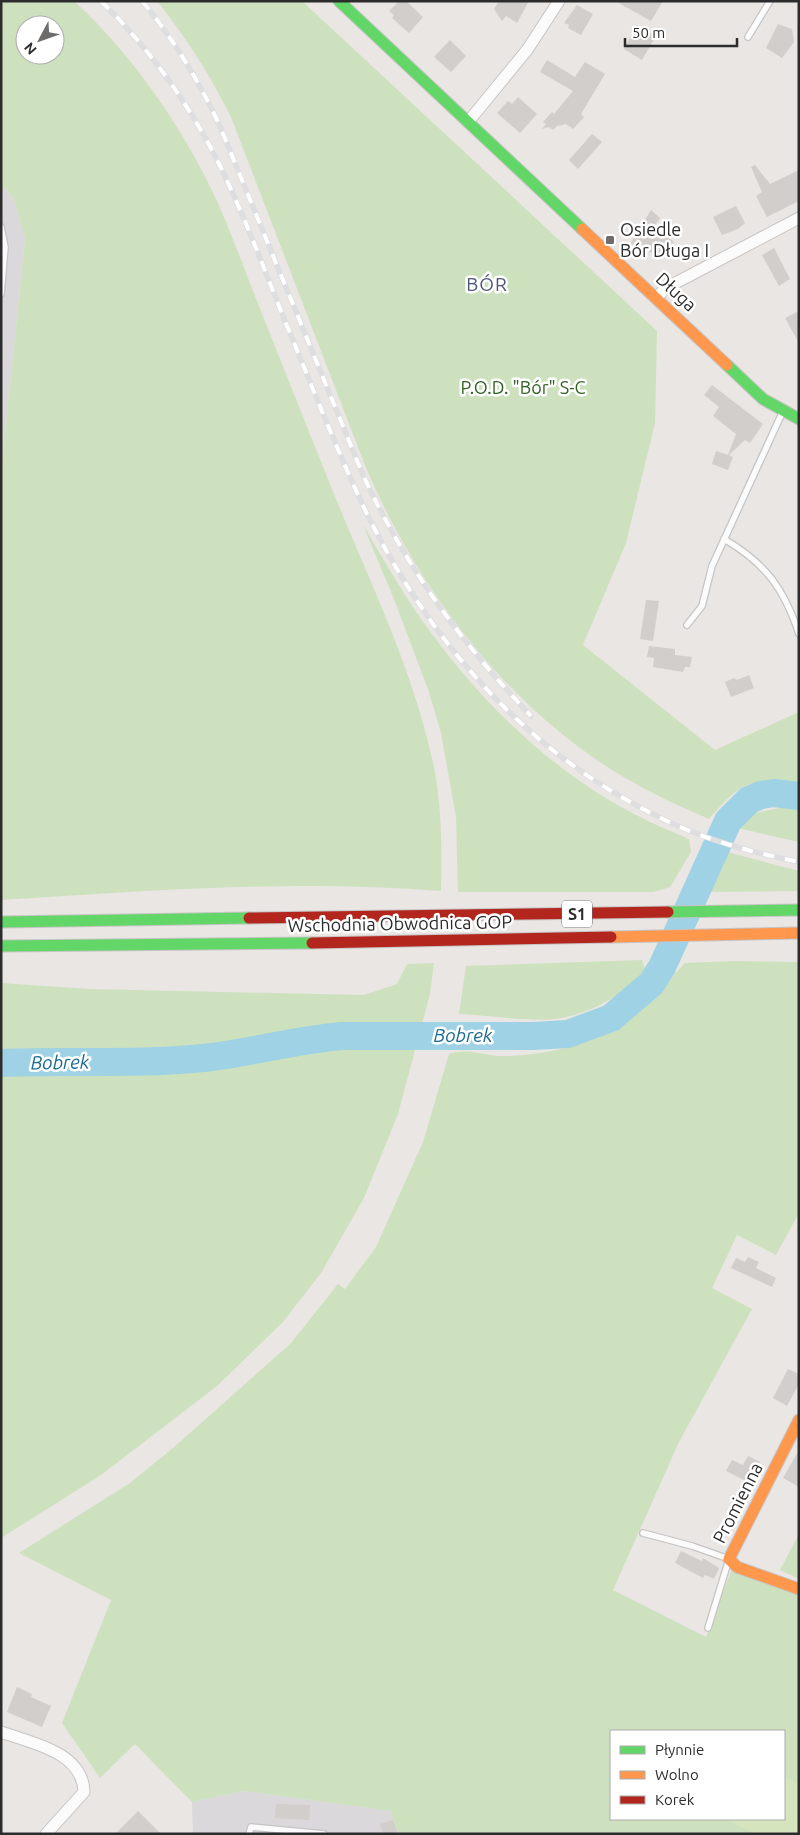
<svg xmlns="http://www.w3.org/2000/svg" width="800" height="1835" font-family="Ubuntu,sans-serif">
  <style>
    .industrial { fill: #dad8da }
    .green { fill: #cee1bf; fill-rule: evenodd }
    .pitch { fill: #d6e4be }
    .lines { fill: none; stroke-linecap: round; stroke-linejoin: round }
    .river { stroke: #9ed2e4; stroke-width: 28 }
    .building { fill: #d1cecc }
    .lane-casing { stroke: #c6c4c5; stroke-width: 8 }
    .street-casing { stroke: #c6c4c5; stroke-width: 13 }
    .fast-casing { stroke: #c6c4c5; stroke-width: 13 }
    .slow-casing { stroke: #c6c4c5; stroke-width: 13 }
    .jam-casing { stroke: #c6c4c5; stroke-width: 13 }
    .lane { stroke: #fcfbfb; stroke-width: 5.5 }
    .street { stroke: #fcfbfb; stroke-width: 11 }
    .fast { stroke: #63d668; stroke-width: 11 }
    .slow { stroke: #ff974d; stroke-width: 11 }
    .jam { stroke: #b3261e; stroke-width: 11 }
    .rail-casing { stroke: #dedee0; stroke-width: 5.5 }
    .rail { stroke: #fff; stroke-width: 4; stroke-dasharray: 11; stroke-linecap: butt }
    .poi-dot { fill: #6e6d6c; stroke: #fff; stroke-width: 2 }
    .labels { text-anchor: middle; stroke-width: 5; stroke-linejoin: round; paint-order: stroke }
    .shield { fill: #fff; stroke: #6b6b6b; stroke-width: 1 }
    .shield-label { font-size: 16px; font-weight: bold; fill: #2c2c2c }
    .poi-label { font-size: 18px; fill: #2c2c2c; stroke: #fff; text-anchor: start }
    .street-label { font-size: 18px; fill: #2c2c2c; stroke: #fff }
    .park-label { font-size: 18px; fill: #316322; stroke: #fff }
    .neighbourhood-label { font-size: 19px; letter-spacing: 1px; fill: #505879; stroke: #fff }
    .water-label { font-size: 19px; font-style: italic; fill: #1b6b92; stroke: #fff }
  </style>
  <rect width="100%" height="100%" fill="#e9e6e3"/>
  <path class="industrial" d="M1,185l12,12 12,41 -24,235z
    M244,1791l148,20 6,23h-205l-1,-32z"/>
  <path class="green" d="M1,1h73c51,47 95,107 127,168 21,38 36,81 52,122 23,58 46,116 69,173 37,96 86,190 109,290 11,45 11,91 10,137 -146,-12 -294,0 -440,9v-427l24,-235 -12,-41 -12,-12zM25,25h30v30h-30z
    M157,1h145l355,330 -2,92 -29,120 -43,102 132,105 84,-38v72c-49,-7 -58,-2 -90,35 -28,-12 -56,-25 -82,-40 -118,-69 -208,-188 -261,-311l-135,-351c-22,-44 -44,-78 -74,-116z
    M363,525c22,37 43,74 69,109 55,75 128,144 212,185 15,8 30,13 45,20l2,13 -21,35 -17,5h-195l-2,-75 -15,-84 -12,-41 -35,-93z
    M785,807l14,2v33l-62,-14 12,-14z
    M724,851l75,20v20l-92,1z
    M642,960l4,13c-23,22 -58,42 -91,46 -26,3 -68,-4 -96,-5l7,-48z
    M735,961l64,1v251l-23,42 -39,-20 -25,53 40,21 -73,133 -66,148 93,47 25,-66 68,23v240h-401l-7,-23 -147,-20 -52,11 -57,-58 -35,34 -38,-55 49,-123 -92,-47 111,-70 43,-35 118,-105 47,-59 7,5 31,-42 47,-105 26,-88c22,-7 36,3 57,2 48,-1 101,-15 138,-48 15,-13 27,-31 41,-45zM611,1731h173v88h-173z
    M434,963l-4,31 -32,120 -34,84 -43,75 -38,49 -66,64 -116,89 -100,63v-555l89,6 274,6 33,-11 10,-20z
    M799,1534v45l-19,-9z"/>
  <path class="pitch" d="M784,1777l15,7v50h-43l-31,-15h59z"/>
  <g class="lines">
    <path class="river" d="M1,1063c67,-3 135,2 202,-5 47,-5 92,-18 139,-22h191l35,-2 43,-16 40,-34 11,-17 66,-146 21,-21 12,-5 13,-2 25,3"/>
  </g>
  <path class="building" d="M399,1h7l17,16 -14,16 -17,-15 2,-3 -5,-4z
    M499,1h30l-12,22 -11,-7 -4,5 -8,-12z
    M615,1h48l-12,20z
    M577,5l16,9 -12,21 -13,-7 1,-3 -5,-2z
    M778,24l14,5 2,13 -12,16 -16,-10z
    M637,25l19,11 -14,24 -18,-11z
    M450,40l16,16 -15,16 -17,-15z
    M547,60l28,17 10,-15 20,12 -24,40 3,3 -11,12 -7,-5 -9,2 -4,4 -4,-3 -7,2 4,-5 -3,-2 9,-10 2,2 19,-23 -33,-19z
    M518,97l19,17 -17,19 -23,-20 11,-12 4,3z
    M592,134l10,8 -24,27 -9,-9z
    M755,165l15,19 29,-14v31l-32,16 -11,-21 6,-4 -11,-25z
    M736,206l9,17 -7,6 -16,6 -9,-18z
    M651,210l9,8 -6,8 20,16 -15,17 -18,-14 -3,4 -8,-5z
    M774,248l16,31 -11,7 -17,-31z
    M799,311v32l-14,-25z
    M712,385l51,39 -13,19 -5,-3 -16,15 4,2 -5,13 -16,-6 4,-13 12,4 8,-21 -23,-18 6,-9 -15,-12z
    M646,600l13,1 -6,40 -13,-2z
    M649,646l26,3v6l17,2 -2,10h-5l-2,5 -30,-5 1,-9 -7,-1z
    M749,675l5,13 -23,9 -6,-15 9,-4 3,2z
    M748,1257l11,5 -3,6 20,10 -4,9 -41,-19 5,-10 9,4z
    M788,1369l11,5v10l-12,22 -14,-8z
    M799,1450v37l-16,-9z
    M748,1456l12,6 -10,21 -24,-12 6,-11 11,5z
    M681,1551l21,10 1,-3 16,10 -5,11 -9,-4 -2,3 -28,-15z
    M17,1687l15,7 -1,3 20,9 -9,21 -35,-15z
    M276,1804l34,1 -1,15 -34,-2z
    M138,1811l23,23h-46z
    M393,1820l5,14h-15l-3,-10z"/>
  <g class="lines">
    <defs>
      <path id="lane" d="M748,37l22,-36
        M1,227l4,20 -4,47
        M724,539c41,24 60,49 75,95
        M687,625l15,-19 10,-40 71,-155
        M643,1533l49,13 37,13 -21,69
        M249,1834l2,-7 73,7"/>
      <path id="street" d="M468,122l59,-72 32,-49
        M656,298l10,-10 133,-70
        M1,1732c31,11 82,20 83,60l-38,42"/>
      <path id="fast" d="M339,1l243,228
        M727,365l36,34 36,20
        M668,912l131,-2
        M1,922l248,-4
        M1,946l311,-3"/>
      <path id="slow" d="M582,229l145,136
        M611,937l188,-4
        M799,1420l-70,139 8,8 62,22"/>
      <path id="jam" d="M249,918l419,-6
        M312,943l299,-6"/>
    </defs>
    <use href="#lane" class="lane-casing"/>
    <use href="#street" class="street-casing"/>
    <use href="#fast" class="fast-casing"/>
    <use href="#slow" class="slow-casing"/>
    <use href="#jam" class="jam-casing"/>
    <use href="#lane" class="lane"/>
    <use href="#street" class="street"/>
    <use href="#fast" class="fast"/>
    <use href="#slow" class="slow"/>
    <use href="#jam" class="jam"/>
    <defs>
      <path id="rail" d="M101,1c54,53 98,117 129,186 20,44 37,89 55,134 27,65 52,130 82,193 65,131 161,240 294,304 44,22 90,34 138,44
        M142,1c33,40 55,77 77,123l144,351c44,94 97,166 168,241"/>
    </defs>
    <use href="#rail" class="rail-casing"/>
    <use href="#rail" class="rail"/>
  </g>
  <rect class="poi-dot" x="605" y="235" width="10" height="10" rx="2.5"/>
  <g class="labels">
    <rect class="shield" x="562" y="900.5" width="30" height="27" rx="4"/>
    <g class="shield-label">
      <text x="577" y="920">S1</text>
    </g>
    <g class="poi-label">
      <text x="620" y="236">Osiedle<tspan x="620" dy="21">Bór Długa I</tspan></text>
    </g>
    <g class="street-label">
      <text transform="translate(676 292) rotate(43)" y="6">Długa</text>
      <text transform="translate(400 924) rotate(-1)" y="6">Wschodnia Obwodnica GOP</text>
      <text transform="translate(738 1503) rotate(-63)" y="6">Promienna</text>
    </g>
    <g class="park-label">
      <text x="523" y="394">P.O.D. "Bór" S-C</text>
    </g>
    <g class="neighbourhood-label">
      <text x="487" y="291">BÓR</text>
    </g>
    <g class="water-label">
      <text x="463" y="1042">Bobrek</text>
      <text transform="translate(60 1062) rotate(-1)" y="7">Bobrek</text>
    </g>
  </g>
  <rect width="800" height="1835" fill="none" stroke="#2c2c2c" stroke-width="5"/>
  <rect x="610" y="1730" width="175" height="90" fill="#ffffff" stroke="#ababab"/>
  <rect x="620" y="1746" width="25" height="8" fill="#63d668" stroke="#ababab"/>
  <text x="655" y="1755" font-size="15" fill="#2c2c2c">Płynnie</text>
  <rect x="620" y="1771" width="25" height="8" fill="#ff974d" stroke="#ababab"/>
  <text x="655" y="1780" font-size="15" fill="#2c2c2c">Wolno</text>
  <rect x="620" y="1796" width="25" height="8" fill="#b3261e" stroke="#ababab"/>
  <text x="655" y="1805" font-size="15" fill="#2c2c2c">Korek</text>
  <g transform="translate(40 40) rotate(229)"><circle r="24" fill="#ffffff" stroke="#ababab"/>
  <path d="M0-4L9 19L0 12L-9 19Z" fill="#6e6d6c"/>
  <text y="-8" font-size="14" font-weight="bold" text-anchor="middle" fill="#2c2c2c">N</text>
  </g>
  <path d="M625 38v8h112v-8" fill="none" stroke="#2c2c2c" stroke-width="2.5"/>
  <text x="632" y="38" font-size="15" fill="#2c2c2c" stroke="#ffffff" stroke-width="4" paint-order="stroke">50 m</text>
</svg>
